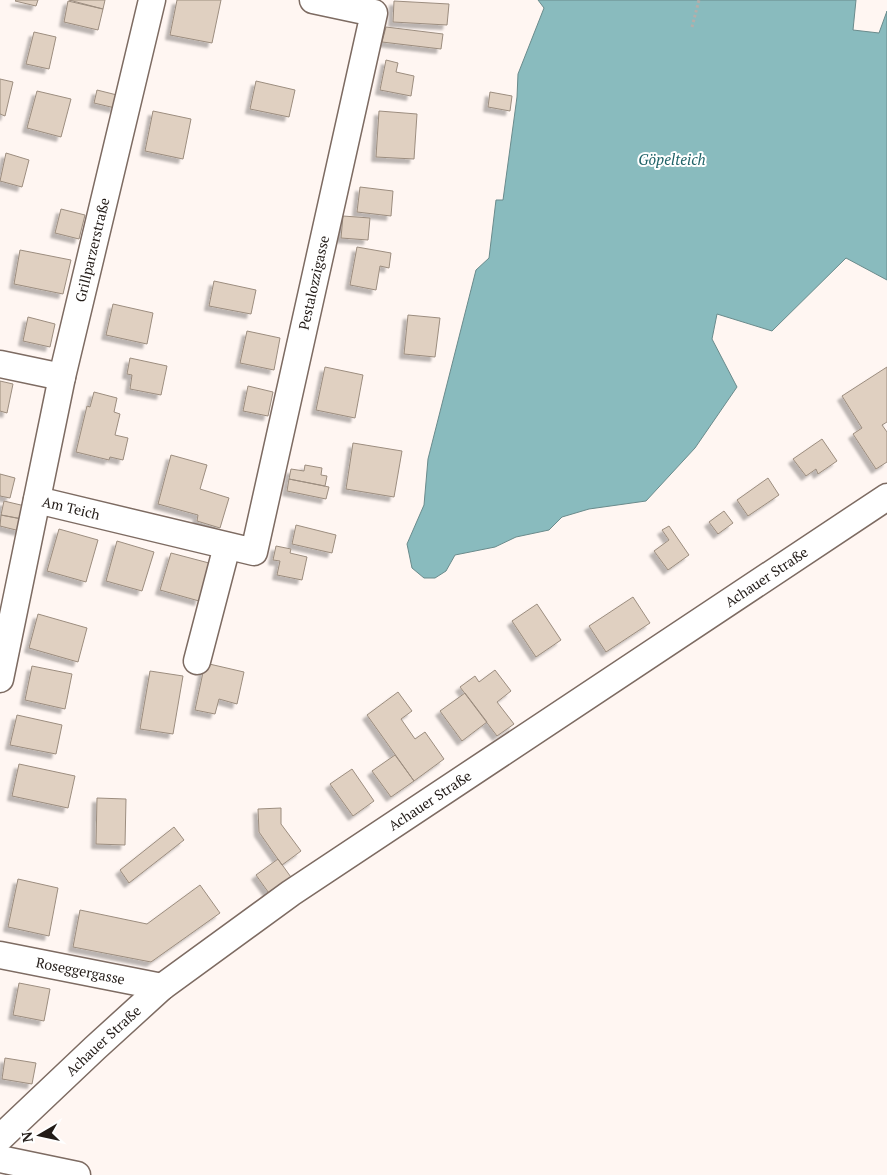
<svg xmlns="http://www.w3.org/2000/svg" width="887" height="1175" font-family="'PT Serif',serif">
  <style>
    .water { fill: #89bbbe; stroke: #6a8b8c }
    .building { fill: #e0d0c1; stroke: #9c8d7f; filter: url(#shadow) }
    .lines { fill: none; stroke-linecap: round; stroke-linejoin: round }
    .minor-casing { stroke: #7d6b62; stroke-width: 29 }
    .path { stroke: #b6aeaa; stroke-width: 3; stroke-dasharray: 2.5 2.5; stroke-linecap: butt }
    .minor { stroke: #fff; stroke-width: 26 }
    .labels { text-anchor: middle; stroke-width: 4; stroke-linejoin: round; paint-order: stroke }
    .street-label { font-size: 14px; fill: #221b17; stroke: #fff }
    .water-label { font-size: 15px; font-style: italic; fill: #1f6267; stroke: #fff }
  </style>
  <defs>
    <filter id="shadow"><feDropShadow dx="-4.5" dy="4.5" stdDeviation="1" flood-color="#0004"/></filter>
  </defs>
  <rect width="100%" height="100%" fill="#fff6f2"/>
  <path class="water" d="M538,0h318l-3,30 26,3 8,-22v269l-41,-22 -74,73 -55,-17 -5,25 25,48 -42,61 -49,53 -57,8 -27,8 -13,13 -33,7 -21,10 -40,8 -9,16 -11,7h-11l-12,-10 -5,-24 17,-39 4,-46 48,-189 13,-12 7,-58h7l14,-103 1,-23 26,-66z"/>
  <path class="building" d="M16,0h22l-2,6 -21,-5z
    M69,0h36l-2,9z
    M177,0h44l-9,43 -42,-8z
    M68,1l35,8 -5,21 -34,-8z
    M394,1l55,3 -2,21 -54,-3z
    M386,27l57,7 -2,15 -59,-7z
    M34,32l22,5 -7,32 -23,-5z
    M386,60l12,3 -2,9 18,4 -3,20 -31,-6z
    M0,79l13,3 -8,34 -5,-2z
    M256,81l39,9 -6,27 -39,-8z
    M97,90l20,5 -2,13 -21,-5z
    M37,91l34,8 -10,38 -34,-9z
    M490,92l22,4 -2,15 -22,-4z
    M153,111l38,8 -8,40 -38,-8z
    M379,111l38,3 -3,45 -38,-2z
    M6,153l23,7 -7,27 -22,-6z
    M360,187l33,4 -2,25 -34,-4z
    M61,209l24,6 -6,24 -24,-6z
    M343,216l27,2 -2,22 -27,-2z
    M357,247l34,6 -2,15 -9,-2 -4,24 -26,-5z
    M20,250l51,10 -8,34 -49,-10z
    M214,281l42,9 -5,24 -42,-8z
    M113,304l40,9 -6,31 -41,-9z
    M408,315l32,3 -5,39 -31,-3z
    M28,317l27,7 -5,23 -27,-6z
    M247,331l33,7 -6,32 -34,-7z
    M130,358l37,8 -6,29 -31,-6 2,-14 -5,-1z
    M325,367l38,8 -8,43 -39,-8z
    M887,367v55l-5,3 5,7v30l-11,7 -23,-35 9,-6 -20,-32z
    M0,381l13,3 -6,29 -7,-2z
    M248,386l25,6 -5,24 -25,-5z
    M94,392l23,6 -3,14 6,2 -5,21 13,3 -5,22 -13,-3 -1,3 -33,-8 11,-46 3,1z
    M822,439l15,22 -19,13 -2,-5 -10,7 -13,-17z
    M353,443l49,8 -8,46 -48,-8z
    M171,455l36,10 -7,24 29,9 -9,30 -23,-7 1,-6 -40,-11z
    M305,465l17,3 -1,7 6,1 -2,10 -36,-7 2,-10 13,2z
    M0,474l15,4 -5,20 -10,-2z
    M768,478l11,17 -31,21 -11,-16z
    M289,479l40,8 -3,12 -39,-8z
    M4,501l21,5 -3,13 -21,-4z
    M724,511l9,12 -15,11 -9,-12z
    M1,515l21,4 -2,12 -20,-5z
    M296,525l40,10 -4,18 -40,-9z
    M669,526l20,29 -21,15 -14,-19 15,-11 -7,-10z
    M59,529l39,11 -12,42 -39,-11z
    M117,541l37,11 -12,39 -36,-10z
    M276,546l15,3 -1,4 17,4 -5,23 -25,-5 3,-14 -7,-1z
    M171,553l38,10 -10,38 -39,-11z
    M633,597l17,26 -44,29 -17,-26z
    M537,604l24,36 -25,17 -24,-36z
    M38,614l49,14 -9,34 -49,-14z
    M205,663l39,9 -7,32 -18,-5 -4,15 -20,-4z
    M32,666l40,8 -7,35 -40,-9z
    M495,670l16,21 -14,11 17,22 -17,12 -37,-49 15,-11 4,6z
    M150,671l33,5 -10,58 -33,-5z
    M398,692l14,19 -11,8 14,20 10,-7 19,27 -30,22 -47,-66z
    M465,693l22,29 -25,19 -22,-30z
    M17,715l45,10 -6,29 -46,-9z
    M395,755l19,26 -23,16 -19,-26z
    M19,764l56,12 -7,32 -56,-12z
    M352,769l22,32 -21,15 -23,-32z
    M97,798l29,1 -1,46 -29,-1z
    M281,808v16l20,27 -19,14 -23,-33 -1,-23z
    M174,827l10,13 -55,43 -9,-13z
    M278,859l15,21 -22,16 -15,-21z
    M18,879l40,9 -9,48 -41,-9z
    M200,885l20,28 -69,49 -78,-15 7,-37 67,14z
    M19,983l31,6 -6,32 -31,-6z
    M5,1058l31,5 -4,21 -30,-5z"/>
  <g class="lines">
    <defs>
      <g id="minor">
        <path d="M0,364l62,13"/>
        <path id="s1" d="M37,500l217,52 120,-539 -61,-13"/>
        <path d="M197,661l30,-115"/>
        <path id="s2" d="M0,679l62,-302 90,-377"/>
        <path id="s3" d="M0,955l162,32"/>
        <path id="s4" d="M0,1138l95,-90 67,-61 129,-94 596,-396"/>
        <path d="M0,1159l77,16"/>
      </g>
    </defs>
    <use href="#minor" class="minor-casing"/>
    <path class="path" d="M692,27l7,-27"/>
    <use href="#minor" class="minor"/>
  </g>
  <g class="labels">
    <g class="street-label">
      <text dy="5" stroke="none"><textPath href="#s2" startOffset="439">Grillparzerstraße</textPath></text>
      <text dy="5" stroke="none"><textPath href="#s1" startOffset="499">Pestalozzigasse</textPath></text>
      <text dy="5" stroke="none"><textPath href="#s1" startOffset="35">Am Teich</textPath></text>
      <text dy="5" stroke="none"><textPath href="#s4" startOffset="952">Achauer Straße</textPath></text>
      <text dy="5" stroke="none"><textPath href="#s4" startOffset="548">Achauer Straße</textPath></text>
      <text dy="5" stroke="none"><textPath href="#s3" startOffset="82">Roseggergasse</textPath></text>
      <text dy="5" stroke="none"><textPath href="#s4" startOffset="142">Achauer Straße</textPath></text>
    </g>
    <g class="water-label">
      <text x="672" y="165">Göpelteich</text>
    </g>
  </g>
  <g transform="translate(40 1135) rotate(261)" stroke="#ffffff" stroke-width="4" paint-order="stroke">
  <path d="M0-4L9 19L0 12L-9 19Z" fill="#221b17"/>
  <text y="-8" font-size="14" font-weight="bold" text-anchor="middle" fill="#221b17">N</text>
  </g>
</svg>
